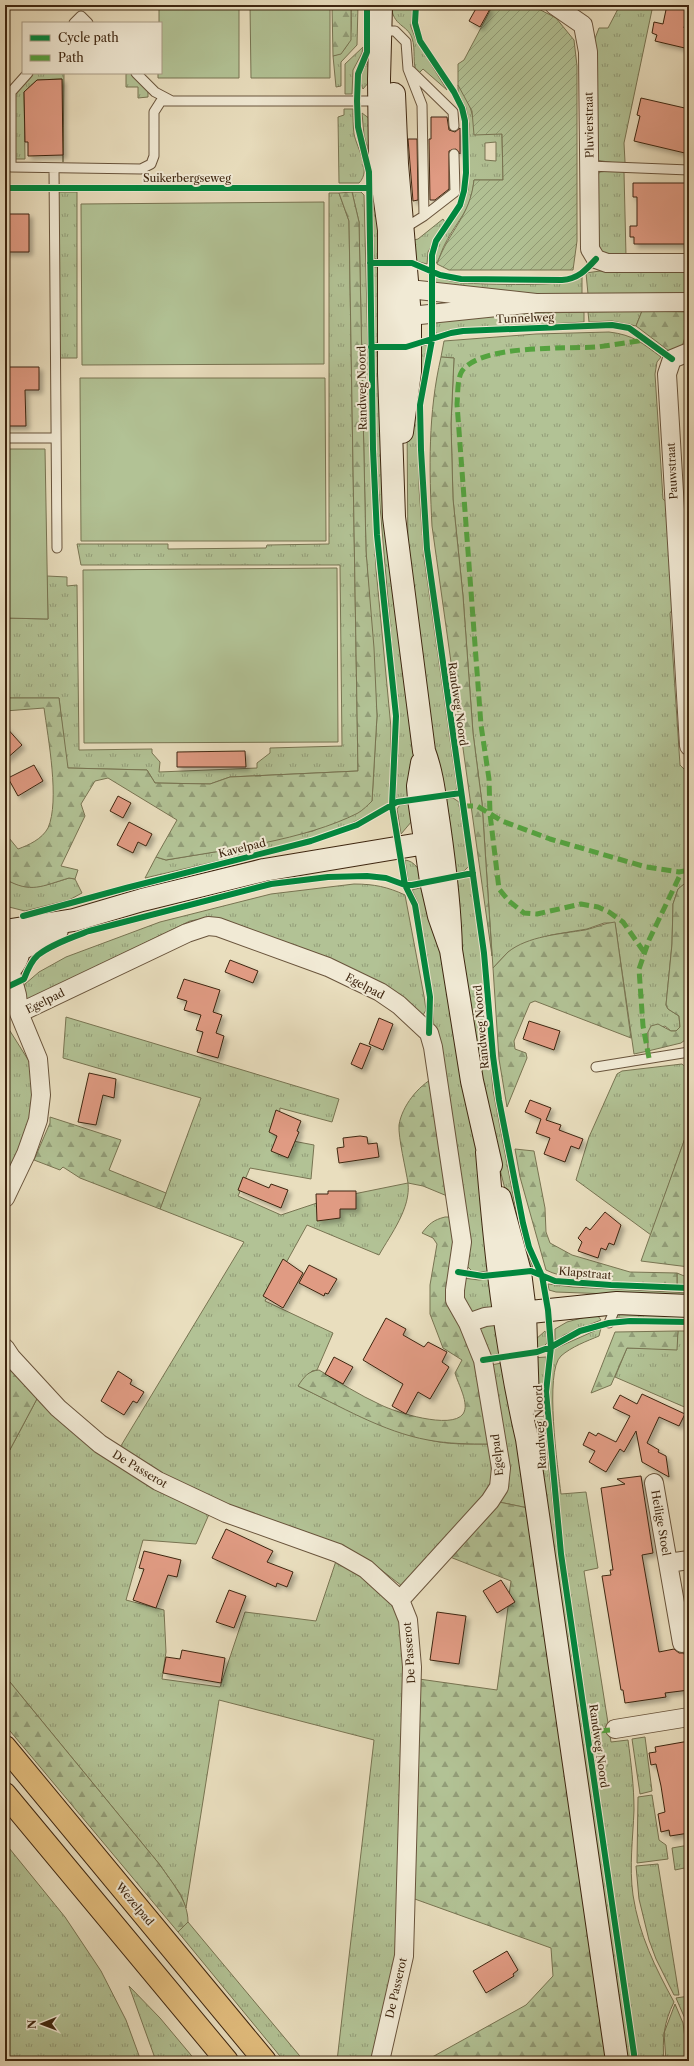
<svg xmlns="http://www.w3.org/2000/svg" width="694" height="2066" font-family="'Libre Caslon Text',serif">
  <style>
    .grass { fill: url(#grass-tufts); stroke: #787452; fill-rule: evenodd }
    .forest { fill: url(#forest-firs); stroke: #787452 }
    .garden { fill: url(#garden-furrows); stroke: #787452 }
    .pitch { fill: #b2c295; stroke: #787452 }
    .building { fill: #e09b83; stroke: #3e2610; filter: url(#shadow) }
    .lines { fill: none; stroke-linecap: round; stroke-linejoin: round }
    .lane-casing { stroke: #69543c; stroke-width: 11 }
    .street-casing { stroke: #69543c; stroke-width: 20 }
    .secondary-casing { stroke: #3e2610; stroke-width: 24 }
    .highway-casing { stroke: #3e2610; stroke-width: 24 }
    .lane { stroke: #f1ead5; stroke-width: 9 }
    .street { stroke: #f1ead5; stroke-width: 18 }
    .secondary { stroke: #f1ead5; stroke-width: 22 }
    .highway { stroke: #e4bf7f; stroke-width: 22 }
    .quiet { stroke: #54a33f; stroke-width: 5; stroke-dasharray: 10 5; stroke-linecap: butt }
    .cycleway-casing { stroke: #f1ead5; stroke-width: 8 }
    .cycleway { stroke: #00873e; stroke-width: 6 }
    .labels { text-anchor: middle; stroke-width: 4; stroke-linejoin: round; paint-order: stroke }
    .street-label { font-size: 11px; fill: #3e2610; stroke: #f1ead5 }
  </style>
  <defs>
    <pattern id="grass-tufts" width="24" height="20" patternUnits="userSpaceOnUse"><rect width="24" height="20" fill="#b2c295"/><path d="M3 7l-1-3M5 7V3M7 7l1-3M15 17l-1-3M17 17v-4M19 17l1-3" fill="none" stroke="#929d78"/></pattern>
    <pattern id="forest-firs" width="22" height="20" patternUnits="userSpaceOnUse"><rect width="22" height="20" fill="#b2c295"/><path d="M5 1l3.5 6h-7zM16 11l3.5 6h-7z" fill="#929d78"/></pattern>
    <pattern id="garden-furrows" width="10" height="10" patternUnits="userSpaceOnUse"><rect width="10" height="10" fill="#b2c295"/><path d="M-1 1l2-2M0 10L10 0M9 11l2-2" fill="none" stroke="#929d78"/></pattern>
    <filter id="shadow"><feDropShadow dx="3.5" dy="3.5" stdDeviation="2" flood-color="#0004"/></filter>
  </defs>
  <rect width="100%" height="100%" fill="#e9debe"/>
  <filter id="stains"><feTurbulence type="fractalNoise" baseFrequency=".005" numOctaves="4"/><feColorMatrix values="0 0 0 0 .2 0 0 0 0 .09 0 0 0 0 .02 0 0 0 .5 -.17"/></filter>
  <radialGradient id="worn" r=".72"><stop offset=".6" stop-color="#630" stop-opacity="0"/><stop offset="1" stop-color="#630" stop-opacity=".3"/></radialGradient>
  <path class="grass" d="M351,5h7l-1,40 -16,17v24l-5,1 -3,-31c22,-6 18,-32 18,-51z
    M391,5h22l-2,22 5,13 31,50 -24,-21 -6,6c-5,-12 -1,-25 -5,-37 -5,-14 -19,-11 -21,-33z
    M620,5h33l-29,138 1,19 -2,2 -28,-4 -1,-119 5,-13h9z
    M363,47l-1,6 -9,17 -1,24h-7v-30z
    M371,56l-2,26 -6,7c-7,-12 3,-23 8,-33z
    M30,73h34l-1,89 -1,-83 -25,1 -13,12 1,67h-11v-68z
    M130,73l18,18v6l-10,1v-11h-12v-13z
    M458,85l10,15 5,17 29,17 1,46h-29c-3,32 -16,38 -29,64 -5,9 -5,18 -14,24l6,-23 22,-33 9,-22 1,-66 -3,-16 -8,-15zM496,142v19l-11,-1v-17z
    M344,109h9c0,9 0,17 1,25 3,15 18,36 5,49h-20l-1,-66 6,-2z
    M362,113l8,6 16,140 -8,1 -4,-2 -2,-92 -8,-31z
    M617,170l7,2 2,84c-11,0 -24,1 -29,-11l-2,-67 5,-6z
    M58,192h19v166h-18z
    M352,192h9l3,3 7,275 5,99 15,159 -1,76 -42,21 -40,15 -163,38 11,-21 10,3 54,-9 93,-20 59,-30 5,-85 -11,-165 -7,-329z
    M329,193h10l10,28 9,550 -128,6 -20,7 -55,-1 -8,-13 -80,-2 -8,-70h-54v-80l43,1 -1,-43 20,1v9l10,-1 2,165 73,-1v4l8,9 -1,10 98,-4v-5l13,-10v-5l72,-2 -2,-181h-259l-4,-21h91v5l98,-1 1,-3 62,-1z
    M443,219l2,3 -17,30 -1,12 -15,-4 -2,-19 8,-2z
    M373,267h13l-1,76h-11z
    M600,271l89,1v21l-101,1 -2,-21z
    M436,276c8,4 17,6 27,7 20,1 106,5 119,-6v17h-52l-97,-9z
    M642,311l-6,15 -24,-5 -23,1 -1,-10z
    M584,312v10l-135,8 -11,4 -3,-2v-10l64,-8z
    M609,332c25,3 33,11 52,25l-4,5 -2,12 8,125 6,5 5,103 -4,6 10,152 5,5 4,110 -11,9 -5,15 -1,40 -6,61 2,4 11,7 1,11 -4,4h-5l-6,-5 -17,6v19l-14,3 -19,-131h-11l-17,6 -36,6 -43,17 -15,16 -11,-165 -9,-70 -10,-137 -10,-97 -2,-75 3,-66 -13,-1 3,-16 92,-7z
    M429,344l-9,54 -1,90 5,69 33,231 -2,3 -16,2 -31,-237 -1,-136 7,-72z
    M375,352h9l33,404 -4,41 -15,2 -2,-1 2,-81 -22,-258z
    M453,798l6,4 10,64 -5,5 -14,3 -11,-74z
    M413,804l-1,17 -11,13 -4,-25 3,-4z
    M405,860c10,1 15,11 20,20l-14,3 -3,-2z
    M470,877l12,82 11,131 28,147 12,30 -8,1 -34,-134 -40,-254z
    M69,878l6,1 7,14 -13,7 -44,11 -20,-5v-27c24,13 39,7 64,-1z
    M354,884c20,0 34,3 51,11l19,101 2,14 -3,5 -222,-96 -11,2 -163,79 -4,-8 2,-8 14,-12 27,-15 94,-35 111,-28z
    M427,886c30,126 54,256 67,385l-21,1 -6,-6 -33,-236 -2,-32 -14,-95 -6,-13z
    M66,1017l273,82 -7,23 -52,-14 -3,30 37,7 -3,34 -61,-11 -12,28 43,19 48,-16 79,-16c3,25 -17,51 -29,72l-72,-30 -42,76 68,32 -16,37 -5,1 -14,15c42,20 83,42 128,53 20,6 42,5 64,5l2,39 -2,12 -88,91 -22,-17 -30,-18 -84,-30 -94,-40 -53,-32 125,-207 -84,-33 41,-111 -138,-40z
    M5,1023l27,43 4,45 -31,78z
    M682,1064l7,6v57l-38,108 -75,-55 13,-43 28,-63 5,-3z
    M677,1273l12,5v7h-12z
    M463,1278l16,2 16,-2 -1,28 -9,5 -10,2 -14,-9z
    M548,1284l25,3 116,6v4l-133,-5 -7,-2z
    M617,1312l72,1v6l-75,-1z
    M593,1315l5,1 3,4 -37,15 -9,7v-13l12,-7z
    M494,1324l5,3 7,29h-15l-11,-26 4,-5z
    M601,1328l-2,8c-12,5 -28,11 -38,20 -17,15 -3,114 0,138l25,-2 12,76 -14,3 27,171 17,-2c3,23 6,46 6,70 -1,28 -5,56 -1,85 6,40 22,72 41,107 -10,20 -12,37 -10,59h-26l-57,-383 -24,-178 -9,-106 3,-38 3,-7z
    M545,1331l2,4v8l-5,5 -9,3 2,-11z
    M678,1331h11v78l-74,-32 12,-29 49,1z
    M546,1357l-1,73 11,106 76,525h-7l-92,-641v-62z
    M507,1362l21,146 -29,-6 -8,-137z
    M39,1395l171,117 -14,32 -53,-4 -17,60 38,10 2,42 -4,27 58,8 25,-75 71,9 20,-60c25,13 58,33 66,62 3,9 3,19 4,27l-10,337 -26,74h-33l37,-321 -155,-40 -33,208 -5,-13 -21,-30 -155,-189v-217z
    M645,1737l7,54 -12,3 -8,-55z
    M652,1795l7,45 7,5 2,14 -31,4 1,-66z
    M5,1843l60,74 36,54 25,49 15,41h-136z
    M689,1845v22l-14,3 -3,-22z
    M658,1864l21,131h-5l-18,-36 -7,-19 -10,-41 -3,-33z
    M188,1922l15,18 101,121h-20l-106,-129z
    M129,1986l31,32 36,43h-40z
    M689,1996v43l-3,-18 -10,-23z
    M675,2004l8,19 5,38h-22l-2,-28z"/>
  <path class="forest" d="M332,5h19v35l-10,14 -8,2z
    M352,192l7,30 7,329 8,97 3,68 -5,85c-4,4 -9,9 -14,12 -53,27 -133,37 -192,47l-10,-3 21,-37 -69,-42 -13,3 -14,23 4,12 -24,50 17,4 -3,9 -6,-1c-27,8 -38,16 -64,1v-46l13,16c11,-4 24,-10 30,-21 12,-27 0,-90 -4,-120l-39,3v-13h54l9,70 79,2 8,13 55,1 20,-7 128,-6 -9,-550 -10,-28z
    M642,311l47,1v12l-7,23 -13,4 -33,-25z
    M441,357l13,1 -3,66 2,75 10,97 10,137 9,70 10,153 -60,-430c-3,-57 -4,-113 9,-169z
    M689,880v157l-8,6 -33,8v-19l3,-6 7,-2 13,7h5l4,-4 -1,-11 -11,-7 -2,-4 6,-61 1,-40 5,-15z
    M615,922l16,116 -96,-37 -5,2 -16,38 1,8 11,4 1,5 -20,49 -8,-48 -6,-91c5,-5 10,-11 15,-16 20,-16 52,-18 77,-22 10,-2 19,-7 30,-8z
    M435,1077l17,121 -29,-12 -15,-3c-2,-13 -10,-46 -9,-58 3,-19 19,-39 36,-48z
    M50,1117l71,23 -12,30 57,23 -6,16 -80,-31 -17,-11 -3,3 -26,-10 16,-37z
    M689,1127v140l-48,-6 5,-14z
    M515,1149l19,2 11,57 1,24 4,11 22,12 58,17 47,1v12c-34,-2 -101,0 -131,-15l-26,-93z
    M445,1217h10l8,115 11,20 16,92c-21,0 -41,0 -62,-4 -45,-8 -88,-34 -130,-54 6,-9 10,-15 21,-16 20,12 40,25 62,35 14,7 70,25 82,9 7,-10 -5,-30 -8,-41l7,-13 -19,-12 -13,-34v-29l7,-41 -4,-6 -11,-5c7,-9 11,-13 23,-16z
    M678,1331l-1,19 -50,-2 -16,37 -20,8 24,-61z
    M15,1365l24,30 -34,64v-87z
    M499,1502l29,6 79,553h-182l101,-56 27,-29 -2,-28 -139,-50 7,-219 78,11 11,-83 5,-4 -4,-8 2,-14 -61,-24 42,-44z
    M5,1676l155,189c12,18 28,35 28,57l-10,10 -173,-207z"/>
  <path class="garden" d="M493,5h38l25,13 18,22 3,26v175l-4,29h-124l-12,-6c12,-34 33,-47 37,-84h29l-1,-46 -28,1 -2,-24 -14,-26v-21l6,-4z"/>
  <path class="pitch" d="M159,5h80v73h-81v-5h3v-50h-2z
    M250,5h80v73h-79z
    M324,202v162l-242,1 -1,-161z
    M80,378h245l1,163h-245z
    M5,449h40l3,170 -43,-1z
    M337,568l1,174 -254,1 -1,-173z"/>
  <path class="building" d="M478,5h5l7,4 -10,18 -11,-6z
    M667,5h22l-5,23 5,2v19l-34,-8 2,-6 -5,-2 2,-11 9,2z
    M62,79l1,76 -35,1v-14h-3l-1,-50 13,-12z
    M641,98l48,11v45l-55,-13 6,-25 -3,-1z
    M431,117h16l2,13 6,2 5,-4v26l-4,-5 -7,2v38l-14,11h-5l-1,-61h2z
    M408,139h9l1,61 -5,1z
    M633,183h56v14h-3l3,47h-55v-7h-4v-11h7v-29h-4z
    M5,214h24v38h-24z
    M5,367h34v23h-14l1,36h-21z
    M5,726l17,19 -17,15z
    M245,751l1,16h-69v-15z
    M34,765l9,16 -25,15 -10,-18z
    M118,796l13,7 -8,15 -13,-7z
    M129,822l23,12 -6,12 -8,-4 -5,11 -16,-8z
    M230,960l28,11 -5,12 -28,-11z
    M184,979l36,11 -7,22 9,3 -6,18 8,3 -6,22 -21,-6 6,-20 -7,-2 5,-15 -17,-5 3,-9 -10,-3z
    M379,1018l14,6 -10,26 -14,-6z
    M529,1021l31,10 -6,19 -31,-11z
    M360,1043l11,4 -9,22 -11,-5z
    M89,1073l27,6 -2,19 -11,-3 -7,30 -18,-3z
    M530,1100l21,8 -5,12 15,5 -2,5 24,9 -4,10 -8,-3 -6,16 -21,-8 6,-16 -14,-5 5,-14 -16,-7z
    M276,1110l25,11 -4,10 2,1 -11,26 -17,-7 6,-15 -8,-4z
    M360,1136l7,1 1,7 9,-1 2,14 -40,6 -2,-15 7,-1 -1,-9z
    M243,1177l26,11 2,-4 17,6 -7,18 -43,-18z
    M328,1191h28v18h-16v9l-23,3 -1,-27h12z
    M605,1212l16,13 -7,20 -5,-2 -3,7 -5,-2 -3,10 -20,-7 4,-9 -4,-4 8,-11 4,3z
    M283,1259l20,14 -20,35 -20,-12z
    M309,1265l28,14 -9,15 -3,-1 -1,3 -25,-13z
    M386,1318l20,11 -3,6 21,12 4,-5 19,10 -5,10 7,5 -19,32 -12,-7 -12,22 -14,-8 11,-22 -40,-24z
    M334,1357l19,10 -10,17 -18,-10z
    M118,1371l14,9 -2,4 14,8 -7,11 -4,-2 -9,14 -23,-14z
    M642,1394l43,20 -6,12 -20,-9 -12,26 12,7 -1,2 8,4 3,21 -27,-15 -6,-31 -12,21 -4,-3 -14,23 -17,-10 6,-11 -12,-6 6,-13 7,4 2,-3 18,9 14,-26 -17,-8 7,-13 17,9z
    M641,1476l12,77 -11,2 17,97 15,-3 5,4h5l3,15h2v22l-24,3 1,4 -41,6 -2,-13h-2l-19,-114 9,-1 -1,-5h3l-12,-82 24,-4 -8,-5z
    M226,1529l47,22 -6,11 26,10 -6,15 -10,-4 -1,4 -64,-29z
    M144,1551l37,9 -4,17 -9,-2 -12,33 -23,-8 11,-31 -5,-1z
    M501,1580l14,22 -18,11 -14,-22z
    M229,1590l17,6 -12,32 -18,-6z
    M437,1612l29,4 -7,48 -29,-4z
    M182,1650l43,8 -4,25 -58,-10 3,-16 14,2z
    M689,1741v92l-19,3 -1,-6 -8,2 -3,-18 7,-2 -4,-26 -5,-22 -5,1 -2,-12 7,-1 -1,-5z
    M507,1951l11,19 -5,4 1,2 -28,17 -13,-22z"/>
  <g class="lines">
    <defs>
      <path id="lane" d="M74,23l7,-7 7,7
        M380,31h15l11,11 2,27 14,36 2,111 -21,13
        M411,71l42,41 1,14
        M28,73l-17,19v75l130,2 10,-5 3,-8v-44l7,-11h219
        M136,73l19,19 17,9
        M589,166l100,4
        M54,168l3,380
        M424,216l31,-24 -1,-38
        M5,438h51
        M596,1067l93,-15
        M609,1323l8,-19"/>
      <path id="street" d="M554,5l29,20 5,27 2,197 6,10 11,4h82
        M536,303l-127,-14 -20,15 21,12 126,-13 153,-1
        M689,352l-17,7 -5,15 22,372
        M19,1013l168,-80 21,-7 10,1 110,40 52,25 19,13 30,28 4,14 29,195 -7,48v10l13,23 15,37 18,108 -2,19 -9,14 -90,99
        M5,1198l21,-44 12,-34 3,-25 -3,-36 -19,-46 -2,-18 -7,-26
        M468,1323l17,-6 19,-2
        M5,1348l6,9 47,51 42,36 58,37 68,32 112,40 28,16 34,31 8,20 4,47 -8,289 -24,105
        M654,1483l28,160
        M668,1563l21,-3
        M615,1729l74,-12"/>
      <path id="secondary" d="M381,5l-2,74 1,85 9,66v143l5,144 30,234c9,24 11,49 15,74 6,42 11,82 12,125
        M394,94l3,70 13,152v56l-8,60
        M422,763l-4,23 1,13 12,82 8,35 12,34 21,131 19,84
        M11,930l63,-10 68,-20 122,-30 174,-29
        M19,950l38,-20
        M5,973c11,-8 19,-23 10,-37
        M487,1152c8,97 18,192 40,287l90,622
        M500,1198l20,74 5,40 3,92
        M511,1314l106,-11 72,3"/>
      <path id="highway" d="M5,1747l260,314
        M5,1794l222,267"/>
    </defs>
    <use href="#lane" class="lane-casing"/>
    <use href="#street" class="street-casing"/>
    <use href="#secondary" class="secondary-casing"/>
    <use href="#highway" class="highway-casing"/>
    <use href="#lane" class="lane"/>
    <use href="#street" class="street"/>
    <use href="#secondary" class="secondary"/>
    <use href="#highway" class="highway"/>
    <path class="quiet" d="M463,806h14l25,15 48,18 96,28 33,5 10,-2
      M644,952l-21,-30 -14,-10 -11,-5 -17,-3 -44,10 -13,-1 -15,-12 -10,-12 -9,-75 -1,-35 -8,-54 -24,-321c1,-10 0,-25 5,-33 19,-27 105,-22 135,-24 16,-2 33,-5 49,-7
      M649,1058l-6,-32 -4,-57 10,-29 33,-69
      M587,1732l23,-2"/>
    <defs>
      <path id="cycleway" d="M367,5v47l-9,22 -1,27 1,26 11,45 4,277 4,86 19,181 -4,90 13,79 10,20 15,92 -1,36
        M416,5l-1,18 5,18 34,51 8,16 3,13 1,52 -2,18 -4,14 -24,36 -4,14v85l-12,65 1,45 6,99 57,404 9,103 6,44 24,123 6,24 13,29 6,34 3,37 -5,45 15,162 74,507
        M5,188h364
        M370,263h42l28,12 21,4 101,1c16,-1 24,-10 34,-21
        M371,347h35l45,-14 12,-2 149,-6 17,3 43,31
        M23,916l103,-28 185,-47 46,-16 40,-23 64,-9
        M5,988l19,-9c3,-8 7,-18 14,-24 14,-11 35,-18 51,-24l182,-47 57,-7 39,-1 19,2 19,7h7l61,-12
        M458,1272l25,4 48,-5 24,10 56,4 78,3
        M483,1360l54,-8 14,-5 29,-16 29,-8 21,-2 59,1"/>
    </defs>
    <use href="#cycleway" class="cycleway-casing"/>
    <use href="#cycleway" class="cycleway"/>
  </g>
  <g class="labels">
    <g class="street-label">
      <text transform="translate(589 125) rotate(-91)" y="4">Pluvierstraat</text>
      <text x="187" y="182">Suikerbergseweg</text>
      <text transform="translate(525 318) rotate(-2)" y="4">Tunnelweg</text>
      <text transform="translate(362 388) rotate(-91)" y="4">Randweg Noord</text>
      <text transform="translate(672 471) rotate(-93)" y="4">Pauwstraat</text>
      <text transform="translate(458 704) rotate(82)" y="4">Randweg Noord</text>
      <text transform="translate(242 848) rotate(-14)" y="4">Kavelpad</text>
      <text transform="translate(365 986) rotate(28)" y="4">Egelpad</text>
      <text transform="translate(45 1001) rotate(-26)" y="4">Egelpad</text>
      <text transform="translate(481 1027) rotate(-95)" y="4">Randweg Noord</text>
      <text transform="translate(585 1273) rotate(5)" y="4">Klapstraat</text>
      <text transform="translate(540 1427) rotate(-93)" y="4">Randweg Noord</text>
      <text transform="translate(497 1455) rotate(-96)" y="4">Egelpad</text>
      <text transform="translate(140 1469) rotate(31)" y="4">De Passerot</text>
      <text transform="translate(661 1523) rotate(80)" y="4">Heilige Stoel</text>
      <text transform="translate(409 1653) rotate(-94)" y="4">De Passerot</text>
      <text transform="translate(599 1746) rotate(82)" y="4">Randweg Noord</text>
      <text transform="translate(135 1904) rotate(50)" y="4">Wezelpad</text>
      <text transform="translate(396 1988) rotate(-77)" y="4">De Passerot</text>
    </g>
  </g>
  <rect width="694" height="2066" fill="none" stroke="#e9debe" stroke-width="20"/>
  <rect x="6" y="6" width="682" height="2054" fill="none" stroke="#3e2610" stroke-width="2"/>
  <rect x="10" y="10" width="674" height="2046" fill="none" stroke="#3e2610"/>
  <rect x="22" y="22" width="140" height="52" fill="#f1ead5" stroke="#a99c86"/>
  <rect x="30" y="35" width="20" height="6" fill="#00873e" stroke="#a99c86"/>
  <text x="58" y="42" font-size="12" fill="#3e2610">Cycle path</text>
  <rect x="30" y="55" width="20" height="6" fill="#54a33f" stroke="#a99c86"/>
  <text x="58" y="62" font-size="12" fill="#3e2610">Path</text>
  <g transform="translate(42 2024) rotate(269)" stroke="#f1ead5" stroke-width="3" paint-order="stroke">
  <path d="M0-3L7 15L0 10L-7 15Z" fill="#3e2610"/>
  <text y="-6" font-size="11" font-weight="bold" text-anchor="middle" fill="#3e2610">N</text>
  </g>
  <rect width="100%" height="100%" filter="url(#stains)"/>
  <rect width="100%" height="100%" fill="url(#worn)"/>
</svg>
